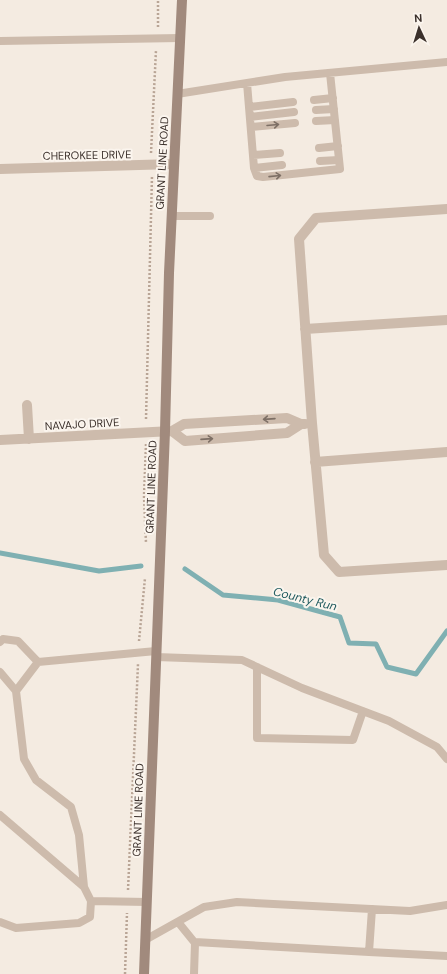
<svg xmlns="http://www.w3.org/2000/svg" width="447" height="974" font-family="'DM Sans',sans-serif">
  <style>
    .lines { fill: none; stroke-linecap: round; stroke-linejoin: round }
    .stream { stroke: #7fb0b2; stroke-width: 5 }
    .path { stroke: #b9a596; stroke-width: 2.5; stroke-dasharray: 2 2; stroke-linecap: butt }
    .lane { stroke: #cdbbac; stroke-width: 8 }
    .street { stroke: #cdbbac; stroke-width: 10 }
    .secondary { stroke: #a18a7d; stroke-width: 10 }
    .oneway { stroke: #7d6f65 }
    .labels { text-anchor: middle; stroke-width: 4; stroke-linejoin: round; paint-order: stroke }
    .street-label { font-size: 11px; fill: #3b302b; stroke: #fbf5ee }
    .water-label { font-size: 12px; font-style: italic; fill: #1f5a5e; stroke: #fbf5ee }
  </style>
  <rect width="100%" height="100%" fill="#f4ebe1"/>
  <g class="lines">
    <path class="stream" d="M0,553l99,18 42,-5
      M185,569l38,26 55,5 62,17 9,26 27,1 11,23 29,7 31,-43"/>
    <path class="path" d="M158,27v-27
      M151,153l5,-103
      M146,419l6,-243
      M146,444l-2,52 2,47
      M139,641l6,-63
      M128,890l10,-226
      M125,974l2,-61"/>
    <path class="lane" d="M0,41l180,-3
      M247,83l7,85 3,8 6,1 77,-8 -10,-96
      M177,94l108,-17 162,-15
      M314,100l19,-2
      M249,107l44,-5
      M316,110l18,-1
      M250,117l44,-5
      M316,121l19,-1
      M251,127l44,-4
      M319,148l19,-2
      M253,155l27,-2
      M320,161l19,-1
      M254,168l28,-3
      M172,216h38
      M0,642l3,-3 15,2 20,21
      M156,657l86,3 60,28 87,33 48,26 10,12
      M257,667v71l96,2 10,-29
      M0,672l16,19
      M0,815l84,72
      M91,901l56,1
      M372,909l-3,43 78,4
      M0,922l16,6 63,-5 11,-6 1,-16 -7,-14 -5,-52 -8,-28 -35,-27 -12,-21 -8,-68 22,-29 118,-11
      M178,922l17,21 -1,31
      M145,940l59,-33 33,-5 173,9 37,-6
      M195,942l174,10"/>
    <path class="street" d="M0,169l174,-5
      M447,209l-131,9 -17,21 13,184 12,132 15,17 108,-7
      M305,329l142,-9
      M27,405l2,34
      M172,431l13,10 102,-8 14,-9h4
      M0,440l172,-9 12,-7 103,-6 14,6
      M315,462l132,-10"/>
    <path class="secondary" d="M144,974l21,-543 4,-158 13,-273"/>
  </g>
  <defs><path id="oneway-shaft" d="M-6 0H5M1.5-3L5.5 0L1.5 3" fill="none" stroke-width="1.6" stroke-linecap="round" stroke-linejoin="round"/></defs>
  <g class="oneway">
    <use href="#oneway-shaft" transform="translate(273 125) rotate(-5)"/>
    <use href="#oneway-shaft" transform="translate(275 176) rotate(-6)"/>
    <use href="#oneway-shaft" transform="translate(269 419) rotate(176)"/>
    <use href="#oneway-shaft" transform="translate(207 439) rotate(-4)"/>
  </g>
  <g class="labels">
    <g class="street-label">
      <text transform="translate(87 155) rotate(-1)" y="4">CHEROKEE DRIVE</text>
      <text transform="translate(162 163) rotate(-87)" y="4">GRANT LINE ROAD</text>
      <text transform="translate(82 424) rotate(-3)" y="4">NAVAJO DRIVE</text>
      <text transform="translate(151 487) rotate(-88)" y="4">GRANT LINE ROAD</text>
      <text transform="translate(138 810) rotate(-88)" y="4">GRANT LINE ROAD</text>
    </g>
    <g class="water-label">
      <text transform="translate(305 599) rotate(14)" y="4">County Run</text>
    </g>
  </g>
  <g transform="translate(419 28) rotate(356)" stroke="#fbf5ee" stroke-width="3" paint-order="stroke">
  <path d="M0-3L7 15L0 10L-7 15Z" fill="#3b302b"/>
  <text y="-6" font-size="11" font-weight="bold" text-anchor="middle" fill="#3b302b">N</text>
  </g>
</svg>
